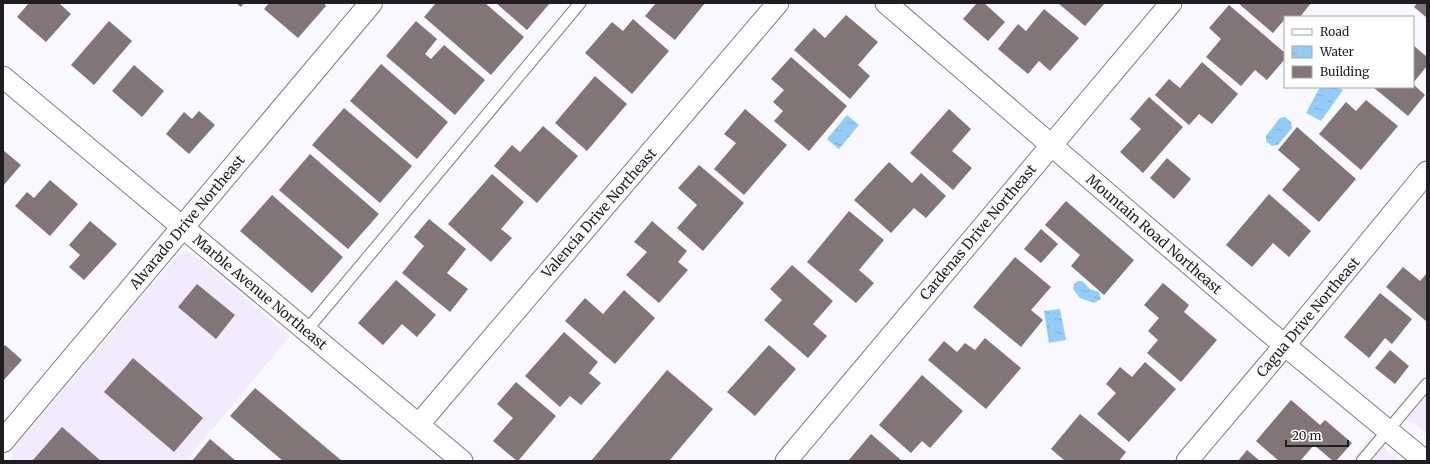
<svg xmlns="http://www.w3.org/2000/svg" width="1430" height="464" font-family="Merriweather,serif">
  <style>
    .built { fill: #f2ebfe }
    .water { fill: url(#water-ripples) }
    .building { fill: #817578 }
    .lines { fill: none; stroke-linecap: round; stroke-linejoin: round }
    .lane-casing { stroke: #7f7b85; stroke-width: 13 }
    .street-casing { stroke: #7f7b85; stroke-width: 23 }
    .secondary-casing { stroke: #7f7b85; stroke-width: 24 }
    .lane { stroke: #fff; stroke-width: 11 }
    .street { stroke: #fff; stroke-width: 21 }
    .secondary { stroke: #fff; stroke-width: 22 }
    .labels { text-anchor: middle; stroke-width: 3; stroke-linejoin: round; paint-order: stroke }
    .street-label { font-size: 14px; fill: #201e22; stroke: #fff }
  </style>
  <defs>
    <pattern id="water-ripples" width="26" height="14" patternUnits="userSpaceOnUse"><rect width="26" height="14" fill="#93ccf9"/><path d="M2 4q2-2 4 0t4 0M15 11q2-2 4 0t4 0" fill="none" stroke="#7eafd5"/></pattern>
  </defs>
  <rect width="100%" height="100%" fill="#faf8ff"/>
  <path class="built" d="M186,251l8,4 96,81 -104,125h-173l-2,-4 2,-8 164,-193z
    M1427,372v63l-11,-10 -25,-11z
    M1373,434l14,16 12,11h-48z"/>
  <path class="water" d="M1320,87h17l6,3 -22,31 -15,-8z
    M847,115l12,10 -20,24 -12,-10z
    M1285,117l6,5 1,6 -14,17 -6,1 -6,-5v-5l14,-18z
    M1078,281h4l8,8 9,3 2,7 -7,4 -14,-5 -7,-9 1,-5z
    M1060,309l6,31 -17,3 -5,-32z"/>
  <path class="building" d="M29,3h30l12,11 -25,28 -29,-25z
    M236,3h8l-3,4z
    M269,3h55l2,3 -28,32 -34,-29z
    M436,3h49l39,34 -33,38 -67,-58z
    M496,3h54l-23,27z
    M656,3h49l-30,37 -30,-24z
    M977,3h7l21,19 -17,19 -25,-22z
    M1058,3h47l-20,23z
    M1238,3h73l-11,14h-15v2l-12,14z
    M1417,3h10v15l-13,-11z
    M1229,5l56,48v6l-18,21 -12,-10 -14,16 -35,-29 15,-18 -12,-11z
    M1044,9l35,29 -29,33 -11,-10 -11,13 -30,-25 20,-25 8,7z
    M846,15l32,27 -20,23 12,11 -20,23 -56,-49 20,-22 11,10z
    M633,19l36,32 -37,43 -47,-41 27,-31 11,9z
    M109,21l23,20 -38,44 -23,-20z
    M416,21l21,18 -12,15 6,5 13,-14 41,35 -30,35 -69,-59z
    M1413,45l14,12v9l-14,17z
    M791,57l56,49 -38,45 -35,-30 9,-10 -10,-9 11,-12 -13,-11z
    M1202,62l36,32 -26,30 -13,-10 -10,11 -34,-30 14,-16 11,9z
    M381,64l67,58 -31,37 -67,-58z
    M134,65l30,26 -22,26 -30,-26z
    M595,76l32,28 -40,47 -32,-28z
    M1413,84l12,11 -17,21 -35,-29h40z
    M1149,97l34,30 -40,46 -23,-21 21,-23 -11,-10z
    M1366,100l32,26 -37,44 -42,-36 27,-32 10,9z
    M344,108l68,58 -32,37 -68,-58z
    M745,109l42,36 -43,50 -30,-26 22,-26 -12,-9z
    M949,109l22,20 -19,22 20,17 -19,22 -43,-37z
    M199,111l16,14 -26,29 -23,-20 18,-22 8,7z
    M543,126l35,30 -41,47 -43,-37 18,-21 8,7z
    M1297,127l59,52 -37,43 -37,-32 18,-21 -22,-19z
    M3,150l18,15 -18,21z
    M310,154l69,60 -31,35 -69,-59z
    M1167,158l24,21 -17,20 -24,-21z
    M889,162l23,21 9,-10 25,23 -20,22 -12,-10 -23,25 -37,-33z
    M699,165l45,38 -41,48 -26,-23 20,-23 -19,-17z
    M492,174l32,28 -23,27 11,9 -21,24 -43,-38z
    M50,180l28,24 -28,32 -35,-30 12,-14 7,6z
    M1269,194l42,37 -22,26 -16,-14 -21,24 -26,-22z
    M272,195l71,62 -31,36 -72,-62z
    M1066,201l68,59 -30,35 -33,-29 9,-11 -35,-30z
    M849,211l35,29 -25,30 15,13 -18,20 -49,-41z
    M429,219l37,30 -19,24 21,16 -18,23 -48,-39 22,-27 -10,-9z
    M90,221l27,23 -33,36 -15,-13 11,-12 -11,-10z
    M652,221l35,30 -9,11 10,8 -29,33 -33,-28 21,-23 -13,-10z
    M1041,229l17,15 -17,19 -17,-14z
    M1015,257l36,30 -20,23 12,10 -22,27 -48,-40z
    M792,265l41,36 -20,23 14,12 -19,22 -44,-38 18,-20 -12,-11z
    M1403,267l17,14 7,-8v49l-41,-35z
    M396,280l40,35 -19,22 -15,-13 -19,21 -25,-22z
    M1163,283l26,22 -5,7 33,28 -36,42 -34,-29 11,-13 -10,-9 11,-13 -15,-13z
    M197,284l38,31 -19,24 -38,-32z
    M624,290l31,28 -40,46 -50,-43 20,-23 18,16z
    M1380,293l32,26 -20,25 -7,-6 -16,20 -25,-21z
    M564,332l34,30 -9,11 12,10 -20,22 -11,-9 -10,11 -35,-31z
    M985,338l36,30 -35,41 -58,-49 16,-19 13,11 8,-9 10,7z
    M5,345l17,15 -19,21v-34z
    M769,345l27,24 -41,47 -28,-24z
    M1390,350l19,16 -14,18 -20,-16z
    M133,358l70,60 -29,34 -70,-60z
    M1145,362l31,27 -47,53 -32,-28 19,-21 -10,-9 14,-17 12,10z
    M667,370l46,39 -44,52h-78z
    M922,375l41,36 -33,37 -8,-7 -11,12 -32,-28z
    M516,382l40,34 -38,45h-1l-24,-20 20,-23 -16,-14z
    M255,388l87,73h-59l-53,-45z
    M1291,400l29,25 5,-5 27,23 -16,18h-3l-19,-16 -14,16h-21l-23,-20z
    M1080,414l46,38 -7,9h-54l-14,-12z
    M62,427l39,34h-69z
    M871,434l31,27h-54z
    M210,439l26,22h-44z
    M1247,450l13,11h-22z"/>
  <g class="lines">
    <defs>
      <path id="lane" d="M306,331l274,-328
        M1362,461l65,-77"/>
      <path id="street" d="M886,3l379,326 160,132
        M3,77l459,384
        M419,424l359,-421
        M786,461l385,-458
        M1187,461l87,-103 153,-186"/>
      <path id="secondary" d="M3,441l368,-438"/>
    </defs>
    <use href="#lane" class="lane-casing"/>
    <use href="#street" class="street-casing"/>
    <use href="#secondary" class="secondary-casing"/>
    <use href="#lane" class="lane"/>
    <use href="#street" class="street"/>
    <use href="#secondary" class="secondary"/>
  </g>
  <g class="labels">
    <g class="street-label">
      <text transform="translate(599 213) rotate(-49)" y="5">Valencia Drive Northeast</text>
      <text transform="translate(187 222) rotate(-50)" y="5">Alvarado Drive Northeast</text>
      <text transform="translate(978 232) rotate(-50)" y="5">Cardenas Drive Northeast</text>
      <text transform="translate(1154 234) rotate(41)" y="5">Mountain Road Northeast</text>
      <text transform="translate(260 292) rotate(40)" y="5">Marble Avenue Northeast</text>
      <text transform="translate(1308 317) rotate(-50)" y="5">Cagua Drive Northeast</text>
    </g>
  </g>
  <rect width="1430" height="464" fill="none" stroke="#201e22" stroke-width="8"/>
  <rect x="1284" y="16" width="130" height="72" fill="#ffffff" stroke="#a6a5a7"/>
  <rect x="1292" y="29" width="20" height="6" fill="#ffffff" stroke="#a6a5a7"/>
  <text x="1320" y="36" font-size="12" fill="#201e22">Road</text>
  <rect x="1292" y="46" width="20" height="12" fill="url(#water-ripples)" stroke="#a6a5a7"/>
  <text x="1320" y="56" font-size="12" fill="#201e22">Water</text>
  <rect x="1292" y="66" width="20" height="12" fill="#817578" stroke="#a6a5a7"/>
  <text x="1320" y="76" font-size="12" fill="#201e22">Building</text>
  <path d="M1286 440v6h62v-6" fill="none" stroke="#201e22" stroke-width="2"/>
  <text x="1292" y="440" font-size="12" fill="#201e22" stroke="#ffffff" stroke-width="3" paint-order="stroke">20 m</text>
</svg>
